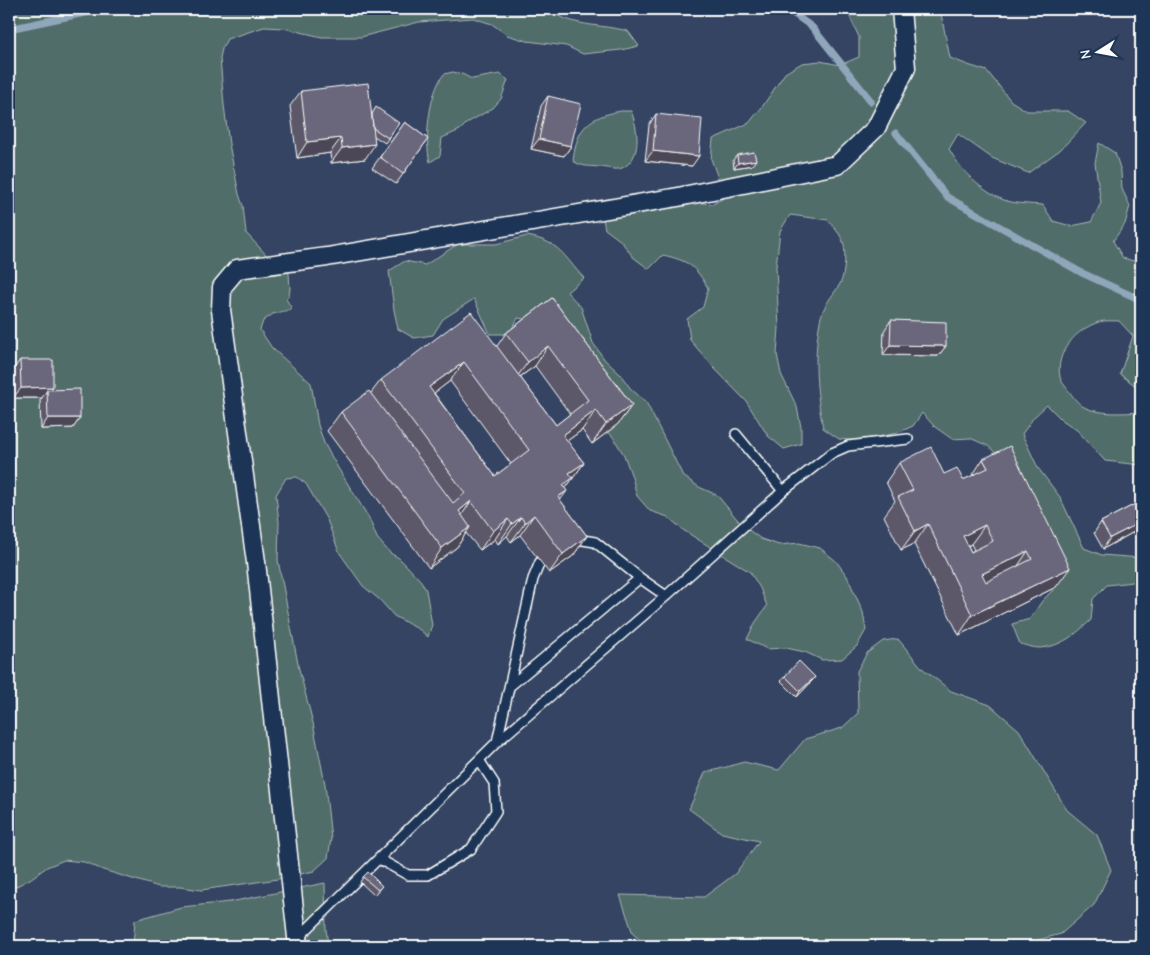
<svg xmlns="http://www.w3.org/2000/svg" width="1150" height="955" font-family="'Comic Neue',sans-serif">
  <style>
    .green { fill: #516d6b; stroke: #a8b6b5 }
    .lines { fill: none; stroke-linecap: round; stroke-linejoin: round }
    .stream { stroke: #90a7bb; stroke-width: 7 }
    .service-casing { stroke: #fff; stroke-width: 12 }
    .minor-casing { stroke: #fff; stroke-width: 21 }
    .service { stroke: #1d3557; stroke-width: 9 }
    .minor { stroke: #1d3557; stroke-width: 18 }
    .wall { fill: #5c586a; stroke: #fff; fill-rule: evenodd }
    .shaded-wall { fill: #4b4756; stroke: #fff }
    .building { fill: #6b667b; stroke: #fff; fill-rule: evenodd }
  </style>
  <rect width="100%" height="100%" fill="#344462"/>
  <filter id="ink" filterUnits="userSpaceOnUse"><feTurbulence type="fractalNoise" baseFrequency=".02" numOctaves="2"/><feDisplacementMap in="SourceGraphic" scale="10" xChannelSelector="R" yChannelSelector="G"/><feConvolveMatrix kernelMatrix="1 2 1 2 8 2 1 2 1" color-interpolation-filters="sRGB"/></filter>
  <g filter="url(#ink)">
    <path class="green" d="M9,9h539c22,18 53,15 80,22l11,15 -18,4 -38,4 -17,-8 -39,-5 -20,-6 -15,-11 -19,-6 -54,4 -58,15h-39l-39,-9 -19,-1 -37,12 -5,10 -2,9 4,47 5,39 10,50 4,12 3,27 26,28 13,8 4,4 1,16 -1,6 -3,4 6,10 -19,5 -10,7 -3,9 12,18 39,35 7,42 6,18 14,25 31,50 8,20 13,15 9,5 7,7 15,16 5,9 6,35 -4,12 -8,-7 -26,-14 -14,-16 -17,-14 -24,-34 -12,-32 -21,-36 -9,-7 -11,1 -10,17 3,27 -1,38 21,109 14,54 12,61 6,55 -3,19 -14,13 -36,8 -77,11 -21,-3h-21l-56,-17 -19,-8 -20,-2 -17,7 -17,12 -21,11z
      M846,9h94l10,49 18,7 19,6 24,30 16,10h41l18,12 -26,27 -32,23 -36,-15 -34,-24 -9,15c12,21 31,42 55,51 11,4 27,4 39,5l10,16 18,5 20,-4 10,-19 -6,-40 4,-20 16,10 6,18 1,18 8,17 -5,18 -12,17 10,17 18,5v125l-4,-1 -17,-13 13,-38 -14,-15c-6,0 -14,-1 -20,1 -22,7 -44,29 -39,55 1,4 5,9 8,13 4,5 10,14 16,17 15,8 41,6 57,5v53l-36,-4 -27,-30 -17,-12 -14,-14 -13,12 -12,17 16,34 22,29 24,51 18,7 39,3v23l-34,4 -14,14 -2,21c-15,14 -30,27 -52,28 -6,0 -13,-3 -19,-4l-8,-20 18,-5 12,-18 14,-14 -1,-9 -52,-118 -15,-14 -18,-8 -18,1 -17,-12 -13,-14 -9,13 -16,7 -38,8 -20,-2 -16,-11c-7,-36 -10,-71 -3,-107 3,-16 12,-24 20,-37 5,-9 7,-36 2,-45 -3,-7 -10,-13 -14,-19l-38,-5 -10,16 -4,36 3,61 -2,26 4,20 16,33 4,20v17l-17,5 -16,-13 -22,-35 -31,-32 -25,-29 -3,-21 16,-12 5,-19c-13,-22 -19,-27 -45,-33l-14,14 -16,-12 -12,-16 -16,-12 -4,-19 93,-8 19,2 17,-10 -12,-16 -7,-19 2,-20 36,-16 13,-16 23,-34 17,-10 18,-2 20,4 19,-8v-20z
      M453,72l9,2 10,5 28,-5 8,6 -7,19 -8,9 -26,15 -7,7 -18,8 -2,18 -10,6c-6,-22 -1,-70 14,-88z
      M621,111h10c7,17 12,47 -9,57 -7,3 -16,-1 -23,-1 -11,-1 -17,0 -26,-6 4,-35 16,-44 48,-50z
      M527,236c34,6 36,20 57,42l-17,14 14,15 12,36 12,17 15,14 11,15 15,13 37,74 16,11 18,8 25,30 19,14 18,6 20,-2 21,5 16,13 11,15 16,36 3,18 -9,16 -15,13 -20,1 -17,-8 -19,-4 -19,1 -20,-10 8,-16 12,-17 -7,-18 -10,-16 -67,-42 -15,-13 -18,-6 -13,-15 -5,-19 -8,-22 -11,-18 -13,-14 -55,-101 -27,-4 -9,16h-19l-16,-35 -31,20 -10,16 -19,3 -16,-9 -4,-19 -5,-39 16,-10 20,4 33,-21h38z
      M898,639l24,29 29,23 39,14 29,25 48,80 30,25 14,35 -17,35 -33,29 -38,10 -56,2h-319l-15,-12 -13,-39 84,2 31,-23 24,-33 -37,-8 -33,-24 16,-36 39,-11 35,8 26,-31 37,-11 16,-15 -1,-42 10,-18 16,-12z
      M325,883l1,46 2,17h-195l2,-26 46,-13 49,-5z"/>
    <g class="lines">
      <path class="stream" d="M787,9l25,18 59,74
        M9,29l95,-20
        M896,133l51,64 135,76 59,27"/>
      <defs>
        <path id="service" d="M736,434l47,57
          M573,540l4,-1 18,3 45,36 26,18
          M510,686l130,-108
          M497,742l36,-163 7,-17
          M379,859l29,16h20l43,-26 25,-38 -2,-28 -15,-23
          M297,939l200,-197 169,-146 117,-105 49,-38 16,-7 60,-7"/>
        <path id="minor" d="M298,946l-42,-384 -35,-252 1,-23 15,-18 90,-12 351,-60 159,-32 39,-37 30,-60 -5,-59"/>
      </defs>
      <use href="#service" class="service-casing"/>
      <use href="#minor" class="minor-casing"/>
      <use href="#service" class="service"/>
      <use href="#minor" class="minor"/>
    </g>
    <path class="wall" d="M301,91l71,23 27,9 -14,20 -11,-7 -9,23 -34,4 -1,-10 -33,5 -7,-52z
      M548,96l23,50 -7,10 -33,-7 10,-43z
      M656,114l36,52 -47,-5 4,-36z
      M405,122l23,17 -32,45 -24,-16z
      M737,155l15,10 -18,3 -1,-8z
      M552,298l80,107 -14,19 -26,20 -10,-14 -15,11 17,22 -19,26 -5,11 27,36 -14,20 -24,17 -29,-38 -9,7 -4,-6 -9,8 -3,-5 -15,11 -14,-17 -9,14 -28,21 -102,-137 14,-19 30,-19 10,-13 116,-34 9,-13zM535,366l35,48 -14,11 -36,-48zM450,381l61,83 -16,12 -61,-83z
      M891,320l55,26 -8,10 -55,-1 1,-24z
      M20,360l31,30 29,28 -7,10 -32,1 -1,-29 2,-2h-29v-28z
      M983,459l73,128 -97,48 -45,-91 -13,6 -17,-34 11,-15 -9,-19 13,-19 45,11 19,6 9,-4zM971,544l3,6 -3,2 -3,-6z
      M1141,501v27l-38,21 -9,-16 7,-11z
      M785,676l30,1 -4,5 -14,15 -16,-16z
      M363,877l19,9 -8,9 -14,-13z"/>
    <path class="shaded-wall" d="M341,138l-11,15 -33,5 10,-16z
      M539,139l32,7 -7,10 -33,-7z
      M375,144l-10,15 -34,4 11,-15z
      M653,151l46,5 -7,10 -47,-5z
      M756,160l-4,5 -18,3 4,-5z
      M890,345l56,1 -8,10 -55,-1z
      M548,346l-13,20 -21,15 14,-19z
      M464,362l-14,19 -34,26 13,-20z
      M53,387l-6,8v-5l-5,8h-29l8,-10z
      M632,405l-14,19 -26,20 14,-20z
      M596,410l-14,20 -33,24 14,-19z
      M48,418h32l-7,10 -32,1z
      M584,463l-24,33 7,-5 -14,19 -4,-5 20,-32z
      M471,501l-13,20 1,-10z
      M534,515l-14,20 -9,7 14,-19z
      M521,517l-14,19 -9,8 14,-20z
      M508,519l-13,20 -15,11 13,-19z
      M1141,522v6l-38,21 7,-11z
      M928,524l-14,20 -13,6 14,-19z
      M985,525l-14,19 -21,11 13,-19z
      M470,527l-13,20 -28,21 13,-20z
      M587,536l-14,20 -24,17 14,-19z
      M1028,551l-13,19 -47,23 14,-19z
      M1070,568l-14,19 -97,48 13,-20z
      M815,677l-4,5 -14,15 3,-6z"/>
    <path class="building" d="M368,83l7,61 -33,4 -1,-10 -34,4 -6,-51z
      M548,96l33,8 -10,42 -32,-7z
      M376,107l23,16 -11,15 -15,-10 -1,-14z
      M656,114l46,5 -3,37 -46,-5z
      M405,122l23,17 -25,35 -23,-17z
      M754,152l2,8 -18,3 -1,-8z
      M552,298l80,107 -26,19 -10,-14 -33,25 21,28 -15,10 4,5 -10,7 4,6 -9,6 29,39 -24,18 -29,-39 -9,8 -4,-6 -9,7 -4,-5 -15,12 -22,-30 -12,10 11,16 -28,21 -101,-136 28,-21 84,112 12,-10 -84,-113 90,-68 85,113 32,-25 -40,-54 -20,16 -22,-29zM464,362l65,88 -34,26 -66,-89z
      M891,320l55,2v24l-56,-1z
      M20,360h33v27l-32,1z
      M80,389v29h-32l-1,-28z
      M1010,446l60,122 -98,47 -44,-91 -13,7 -17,-34 15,-7 -14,-27 32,-16 13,27 13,-6 6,12 25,-12 -5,-9zM985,525l8,16 -22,11 -8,-16zM1028,551l4,8 -46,23 -4,-8z
      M1141,501v21l-31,16 -9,-16z
      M799,661l16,16 -15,14 -15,-15z
      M368,872l14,14 -4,4 -15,-13z"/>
  </g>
  <rect width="1150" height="955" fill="none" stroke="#1d3557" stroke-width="30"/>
  <rect x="15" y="15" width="1120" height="925" fill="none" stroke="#fff" stroke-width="2" filter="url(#ink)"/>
  <g transform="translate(1098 52) rotate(259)" stroke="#1d3557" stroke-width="4" paint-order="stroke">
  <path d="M0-4L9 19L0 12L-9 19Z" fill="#ffffff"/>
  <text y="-8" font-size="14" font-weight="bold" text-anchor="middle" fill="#ffffff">N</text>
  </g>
</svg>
